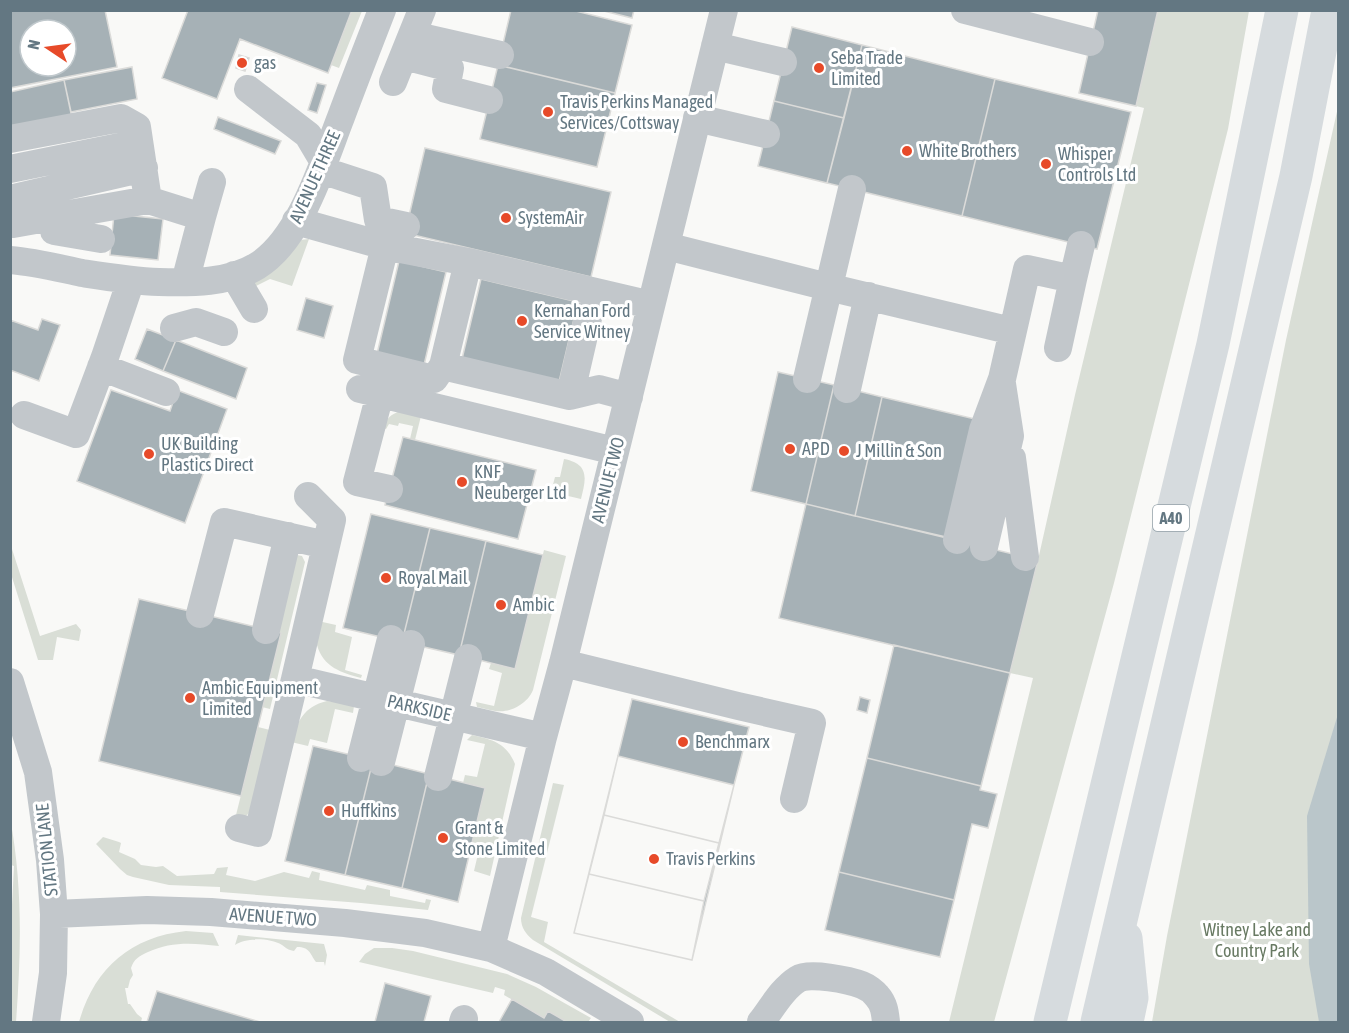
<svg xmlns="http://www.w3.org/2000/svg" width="1349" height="1033" font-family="'Asap Condensed',sans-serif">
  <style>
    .green { fill: #d9ded6 }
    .water { fill: #bac6ca }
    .building { fill: #a6b1b6; stroke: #dbdbd9; stroke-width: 1.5; fill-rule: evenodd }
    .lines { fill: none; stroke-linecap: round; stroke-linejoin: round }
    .minor { stroke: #c2c7cb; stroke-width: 28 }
    .highway { stroke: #d6dbde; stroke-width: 33 }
    .poi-dot { fill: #e74a29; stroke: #fff; stroke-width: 2 }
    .labels { text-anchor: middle; stroke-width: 6; stroke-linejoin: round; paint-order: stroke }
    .shield { fill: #fff; stroke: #92a0a8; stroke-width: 1.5 }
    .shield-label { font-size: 16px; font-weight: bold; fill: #637782 }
    .poi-label { font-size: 18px; fill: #637782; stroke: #fff; text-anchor: start }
    .street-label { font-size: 18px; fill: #637782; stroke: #fff }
    .park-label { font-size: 18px; fill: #687a63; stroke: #fff }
  </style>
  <rect width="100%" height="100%" fill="#f9f9f7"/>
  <path class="green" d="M352,11h10l-23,57 -8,-3z
    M1158,11h91l-21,118 -114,454 -120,439h-45l84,-344 -23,-5 28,-113 37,-165 69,-287 -8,-2z
    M1338,107v915h-186l15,-86 119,-596z
    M309,239l-17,47 -22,-7 -18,9 -2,-6 50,-42z
    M401,411l20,5 -6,24 -5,-1 3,-13 -14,-3 -1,3 -9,-2 -3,5 -4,-1c5,-9 8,-14 19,-17z
    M564,459c26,5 22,20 17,40l-30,-7 4,-15h5z
    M11,546l29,90 36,-12 5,6 -2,11 -22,-4 -4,23h-15l-27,-86z
    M544,550l22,6 -33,134c-3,7 -7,11 -13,15 -16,10 -25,6 -43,2l-1,-5 18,4 8,-33 -13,-4 2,-6 24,6z
    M297,555l5,1 3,6 -35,147 -8,-2 14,-75z
    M318,621l18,4 -1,7 17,5 -7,33 17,5 -1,3c-19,-5 -38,-11 -44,-33 -1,-7 0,-17 1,-24z
    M327,701l9,1 18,4 -1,7 -18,-4 -8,34 -17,-4 -2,7 -17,-4c7,-21 12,-35 36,-41z
    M258,727l12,3 -20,82 -5,5 -10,2z
    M472,735c22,5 34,8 43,29l-25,112 -16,-5 4,-17 -8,-2 15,-64 -22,-5 2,-8 12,2 8,-33 -18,-4z
    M553,783l11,2 -33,132 17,5 -4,20 136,80h-10l-137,-82c-7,-6 -12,-12 -12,-22z
    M10,818c13,68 11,136 6,204h-6v-79l4,-77 -3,-1z
    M103,837l16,5 2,1 -2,9 16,7 6,6 15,2 7,-1 14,10 37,-2 3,-6 11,-1 -2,8 29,6 29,-9 25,6 3,-7 8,2 -1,7 46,10 2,-5 23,5v6l35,7 1,-4 5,1 -3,10 -67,-7 -141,-11v-5l-51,-2 -36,-8 -6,-2 -7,-6 -24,-25z
    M186,931l27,2 6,13c-25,-3 -48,-5 -71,6 -9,4 -14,7 -17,16l2,7 -3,5 -2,8h-3l3,16h2l7,10 5,4 -1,4h-62c15,-53 51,-85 107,-91z
    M238,935l86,9 3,11 -2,11 -1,-4h-8c-6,-8 -6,-15 -19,-15l-3,4c-6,-1 -8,-3 -12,-6 -12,-7 -36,-8 -47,0z
    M374,948h18l21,3 94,23 29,13 55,31 -3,4h-21l-19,-11 -4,7 -40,-23 1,-5 -10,-3 -2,6 -134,-31 6,-8z"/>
  <path class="water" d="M1338,714v308h-19l-10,-58 -2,-148z"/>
  <path class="building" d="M10,10h95l12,57 -107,21zM30,30h36v36h-36z
    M188,10h164l-24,63 -88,-34 -23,60 -55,-21z
    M511,10h61l60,15 -17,68 -117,-28z
    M600,10h34l-2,8z
    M1098,10h60l-22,96 -57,-13z
    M792,27l70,18 -18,73 -70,-17z
    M862,45l133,34 -33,137 -135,-33z
    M239,55l10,3 -4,13 -9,-3z
    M498,65l117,28 -18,74 -117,-28z
    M132,67l5,32 -66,13 -7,-32z
    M995,79l136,33 -34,137 -135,-33z
    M64,80l8,38 -62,14v-40z
    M317,83l9,2 -9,28 -9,-3z
    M774,101l70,17 -17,65 -69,-17z
    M218,117l63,24 -6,13 -61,-25z
    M425,148l186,44 -20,85 -186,-44z
    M114,214l49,5 -5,41 -48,-5z
    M399,261l47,11 -22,93 -47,-11z
    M481,279l97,23 -19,80 -97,-23z
    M306,298l27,8 -9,32 -27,-8z
    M42,319l18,6 -21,56 -29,-11v-50l28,10z
    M147,329l29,11 -13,31 -28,-12z
    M176,340l71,28 -11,31 -73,-28z
    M778,372l56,13 -28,119 -55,-13z
    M834,385l48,12 -27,119 -49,-12z
    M111,390l59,21 7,-21 50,19 -42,114 -108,-42z
    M882,397l93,22 -29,118 -91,-21z
    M403,437l133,33 -18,69 -133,-34z
    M806,504l232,56 -28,113 -231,-55z
    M371,514l59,14 -28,114 -59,-14z
    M430,528l56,13 -27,114 -57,-13z
    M486,541l57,14 -28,114 -56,-14z
    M139,599l142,34 -40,163 -142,-35z
    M894,645l116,28 -29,113 -114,-28z
    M860,697l10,3 -3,13 -10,-3z
    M632,699l117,28 -15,58 -116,-29z
    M313,746l60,14 -28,115 -60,-14z
    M618,756l116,29 -15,58 -115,-28z
    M618,756l116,29 -42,175 -118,-27z
    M867,758l114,28 -1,4 17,4 -9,34 -16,-4 -18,76 -115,-28z
    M373,760l56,14 -27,114 -57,-13z
    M429,774l56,14 -27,114 -56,-14z
    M604,815l115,28 -15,58 -115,-27z
    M839,872l115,28 -14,57 -115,-27z
    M589,874l115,27 -12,59 -118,-27z
    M385,983l46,13 -7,26h-49z
    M157,991l46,14 57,17h-113z
    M512,999l32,19 4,-7 19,11h-68z"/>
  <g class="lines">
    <path class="minor" d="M965,10l125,32
      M412,35l88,20
      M715,46l68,16
      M404,56l46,12 -4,21 43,11
      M393,82l29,-72
      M248,89l60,46 16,27
      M697,118l69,16
      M10,139l111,-21 16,9 11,73 -135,24
      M10,169l129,-26
      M321,170l52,17 5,33 28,6
      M10,199l134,-31
      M148,200l54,17 -17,65
      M53,217l1,14 47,8
      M202,217l10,-35
      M296,221l89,25 83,16 183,43
      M385,246l-28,114 77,19 9,-13 127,30 29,-7 30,8
      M666,246l162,41 184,44
      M10,260c25,2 48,8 72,13 26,4 51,8 77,9 32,1 70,1 98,-16 44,-27 66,-103 84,-149 13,-35 27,-71 41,-107
      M234,275l20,34
      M174,328l22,-6 28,10
      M1058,348l15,-69
      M443,366l25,-104
      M101,367l65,25
      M807,379l45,-190
      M360,389l255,62
      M847,389l21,-93
      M380,394l-23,88 32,7
      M570,396l24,-104
      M24,415l52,19 29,-77 26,-77
      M1012,458l13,99
      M957,540l26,-110 19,-51 25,-110 46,10 8,-34
      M984,547l26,-111 -8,-52
      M200,614l24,-92 102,23
      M266,630l22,-94
      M563,663l175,43 74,17 -18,76
      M295,679l248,58
      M10,682l28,90 12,88 4,54 -1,59 -7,49
      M361,758l30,-119
      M381,762l30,-118
      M438,777l30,-119
      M239,828l19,5 37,-154 37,-159 -24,-24
      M54,914l93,-4 64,2 134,11 80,10 66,15 55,24 84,50
      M491,948l52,-211 20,-74 161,-653
      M463,1022l1,-3
      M761,1022c11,-14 21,-33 37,-43 11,-7 51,1 64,6 5,2 12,7 15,11 7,8 8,16 9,26"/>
    <path class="highway" d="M1126,938l6,60 -5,24
      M1050,1022l163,-678 69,-334
      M1097,1022l199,-846 32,-166"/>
  </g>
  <g class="poi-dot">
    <circle cx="242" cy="63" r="6"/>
    <circle cx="819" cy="68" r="6"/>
    <circle cx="548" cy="112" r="6"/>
    <circle cx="907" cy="151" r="6"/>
    <circle cx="1046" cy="164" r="6"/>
    <circle cx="506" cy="218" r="6"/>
    <circle cx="522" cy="321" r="6"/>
    <circle cx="790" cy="449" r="6"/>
    <circle cx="844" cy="451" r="6"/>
    <circle cx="149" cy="454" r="6"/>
    <circle cx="462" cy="482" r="6"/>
    <circle cx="386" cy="578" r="6"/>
    <circle cx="501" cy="605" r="6"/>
    <circle cx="190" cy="698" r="6"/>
    <circle cx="683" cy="742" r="6"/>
    <circle cx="329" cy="811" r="6"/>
    <circle cx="443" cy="838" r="6"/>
    <circle cx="654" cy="859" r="6"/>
  </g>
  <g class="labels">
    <rect class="shield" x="1153" y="505" width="36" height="26" rx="4.5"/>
    <g class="shield-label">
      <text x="1171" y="524">A40</text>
    </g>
    <g class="poi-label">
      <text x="831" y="64">Seba Trade<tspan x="831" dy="21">Limited</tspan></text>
      <text x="254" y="69">gas</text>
      <text x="560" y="108">Travis Perkins Managed<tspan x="560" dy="21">Services/Cottsway</tspan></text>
      <text x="919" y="157">White Brothers</text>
      <text x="1058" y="160">Whisper<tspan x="1058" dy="21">Controls Ltd</tspan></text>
      <text x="518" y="224">SystemAir</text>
      <text x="534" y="317">Kernahan Ford<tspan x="534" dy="21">Service Witney</tspan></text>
      <text x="161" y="450">UK Building<tspan x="161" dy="21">Plastics Direct</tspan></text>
      <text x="802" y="455">APD</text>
      <text x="856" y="457">J Millin &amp; Son</text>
      <text x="474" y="478">KNF<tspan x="474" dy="21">Neuberger Ltd</tspan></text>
      <text x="398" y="584">Royal Mail</text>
      <text x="513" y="611">Ambic</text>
      <text x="202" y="694">Ambic Equipment<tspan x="202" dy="21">Limited</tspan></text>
      <text x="695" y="748">Benchmarx</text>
      <text x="341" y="817">Huffkins</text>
      <text x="455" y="834">Grant &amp;<tspan x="455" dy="21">Stone Limited</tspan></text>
      <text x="666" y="865">Travis Perkins</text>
    </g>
    <g class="street-label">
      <text transform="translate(315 177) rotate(-66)" y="6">AVENUE THREE</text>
      <text transform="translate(608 480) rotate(-76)" y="6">AVENUE TWO</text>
      <text transform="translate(419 708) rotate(13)" y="6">PARKSIDE</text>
      <text transform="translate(47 850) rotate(-96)" y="6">STATION LANE</text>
      <text transform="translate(273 917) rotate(4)" y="6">AVENUE TWO</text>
    </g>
    <g class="park-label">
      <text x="1257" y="936">Witney Lake and<tspan x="1257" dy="21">Country Park</tspan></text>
    </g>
  </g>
  <rect width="1349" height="1033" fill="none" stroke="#637782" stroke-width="24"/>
  <g transform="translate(48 48) rotate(283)"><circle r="28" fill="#ffffff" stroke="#c1c9cd" stroke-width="1.5"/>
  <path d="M0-4.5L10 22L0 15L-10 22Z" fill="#e74a29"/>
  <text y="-9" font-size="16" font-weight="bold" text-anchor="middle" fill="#637782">N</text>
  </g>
</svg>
